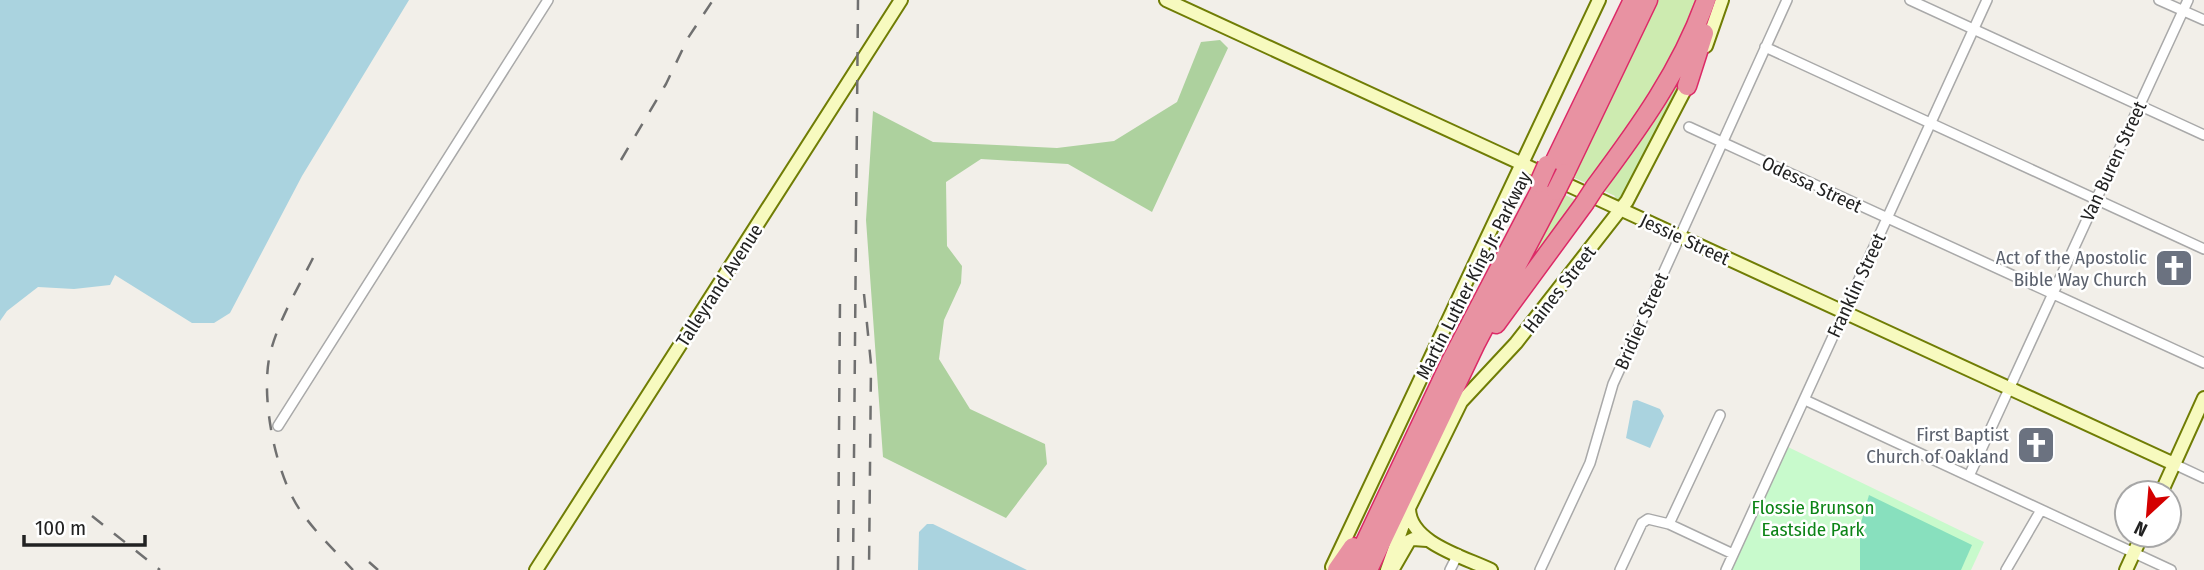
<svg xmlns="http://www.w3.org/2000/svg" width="2204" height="570" font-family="'Fira Sans Condensed',sans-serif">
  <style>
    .grass { fill: #cdebb0 }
    .forest { fill: #add19e }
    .park { fill: #c8facc }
    .pitch { fill: #88e0be }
    .water { fill: #aad3df }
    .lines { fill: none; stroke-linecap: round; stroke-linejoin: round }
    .street-casing { stroke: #a9a9a9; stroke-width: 12 }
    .secondary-casing { stroke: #707d05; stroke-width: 16 }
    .highway-casing { stroke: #dc2a67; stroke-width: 21 }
    .street { stroke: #fff; stroke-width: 9 }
    .secondary { stroke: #f7fabf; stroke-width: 12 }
    .highway { stroke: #e892a2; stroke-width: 18 }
    .rail { stroke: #707070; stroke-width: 2.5; stroke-dasharray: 14 14; stroke-linecap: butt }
    .highway-bridge-casing { stroke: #dc2a67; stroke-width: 21; stroke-linecap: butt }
    .highway-bridge { stroke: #e892a2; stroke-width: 18 }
    .labels { text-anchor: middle; stroke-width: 5; stroke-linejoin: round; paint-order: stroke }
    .street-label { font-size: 19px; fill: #222; stroke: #fff }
    .worship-label { font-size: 19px; fill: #5b616d; stroke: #fff; text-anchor: end }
    .park-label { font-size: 19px; fill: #0c8416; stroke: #fff }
  </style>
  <rect width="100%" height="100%" fill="#f2efe9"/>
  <path class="grass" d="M1656,0h46l-15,41 -96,144 -19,-8z
    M1684,72l-10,28 -53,101 -7,-2 1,-3 -13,-6 57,-76z
    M1563,194l15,7 -74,101z"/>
  <path class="forest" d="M1220,40l8,8 -76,164 -84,-48 -87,-5 -35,23 1,64 15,20 -1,17 -17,37 -5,39 31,50 75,35 2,20 -41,54 -123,-61 -17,-237 7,-109 60,31 124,6 57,-7 63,-39 24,-60z"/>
  <path class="park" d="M1788,447l196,95 -13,28h-240z"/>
  <path class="pitch" d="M1869,495l103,50 -11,25h-101v-44z"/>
  <path class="water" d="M0,0h409l-107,176 -72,137 -16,10h-22l-77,-48 -5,10 -36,4 -36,-2 -31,24 -7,10z
    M1637,400l23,9 4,7 -14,32 -24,-10 7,-37z
    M927,524h6l94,46h-109l1,-38z"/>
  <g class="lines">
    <defs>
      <path id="street" d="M1910,0l294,135
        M2159,0l45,20
        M1765,47l439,202
        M1689,127l515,236
        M1805,400l366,170
        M278,426l270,-426
        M2174,464l30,14
        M1969,476l219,-476
        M1669,524l51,-109
        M1450,570l8,-16
        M1540,570l50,-107 23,-79 174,-384
        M1620,570l22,-47 6,-4 21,5 64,30
        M1726,570l261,-570
        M2006,570l35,-60"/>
      <path id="secondary" d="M1166,0l1008,464
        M1706,46l16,-46
        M2161,493l43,-95
        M1409,509c1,34 55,48 82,61
        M1332,567l267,-567
        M1394,567l15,-26 4,-2 14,1
        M536,570l365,-570
        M1387,570l22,-62 52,-106 55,-59 111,-142 64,-123
        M2126,570l16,-35"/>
      <path id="highway" d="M1687,86l17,-53
        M1552,167l81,-167
        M1565,173l83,-173
        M1595,187c44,-59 86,-117 111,-187
        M1496,324l88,-120
        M1337,570l16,-23
        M1352,570l98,-207 93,-178
        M1368,570l108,-227 80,-152"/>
    </defs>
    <use href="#street" class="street-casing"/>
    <use href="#secondary" class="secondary-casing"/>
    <use href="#highway" class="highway-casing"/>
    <use href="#street" class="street"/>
    <use href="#secondary" class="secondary"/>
    <use href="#highway" class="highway"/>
    <path class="rail" d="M621,160l45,-76 22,-46 25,-38
      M313,258c-15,30 -33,60 -42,92 -12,43 4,124 29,160 15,22 35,41 53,60
      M864,294l7,70 -2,206
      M92,516l68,54
      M369,562l9,8
      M838,570l2,-271
      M853,570l5,-570"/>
    <defs>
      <path id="highway-bridge" d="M1539,183l8,-18
        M1556,191l9,-18
        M1584,204l11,-17"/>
    </defs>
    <use href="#highway-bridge" class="highway-bridge-casing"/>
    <use href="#highway-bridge" class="highway-bridge"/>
  </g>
  <defs>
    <symbol id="church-square" viewBox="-11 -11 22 22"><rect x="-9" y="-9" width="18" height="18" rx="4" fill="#6b7280" stroke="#fff"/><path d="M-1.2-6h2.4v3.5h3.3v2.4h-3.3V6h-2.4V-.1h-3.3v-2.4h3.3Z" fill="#fff"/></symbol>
  </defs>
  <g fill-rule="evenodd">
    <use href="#church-square" x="2152" y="246" width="44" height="44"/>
    <use href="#church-square" x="2014" y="423" width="44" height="44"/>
  </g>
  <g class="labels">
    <g class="street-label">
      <text transform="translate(2113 161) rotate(-65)" y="7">Van Buren Street</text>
      <text transform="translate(1812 184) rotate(25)" y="7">Odessa Street</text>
      <text transform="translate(1685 239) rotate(25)" y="7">Jessie Street</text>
      <text transform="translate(1473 275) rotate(-63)" y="7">Martin Luther King Jr. Parkway</text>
      <text transform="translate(719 285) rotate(-57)" y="7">Talleyrand Avenue</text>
      <text transform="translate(1856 285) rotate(-65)" y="7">Franklin Street</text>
      <text transform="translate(1559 289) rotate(-52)" y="7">Haines Street</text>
      <text transform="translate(1641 321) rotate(-66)" y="7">Bridier Street</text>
    </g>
    <g class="worship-label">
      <text x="2147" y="264">Act of the Apostolic<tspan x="2147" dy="22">Bible Way Church</tspan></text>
      <text x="2009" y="441">First Baptist<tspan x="2009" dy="22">Church of Oakland</tspan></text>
    </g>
    <g class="park-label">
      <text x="1813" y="514">Flossie Brunson<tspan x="1813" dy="22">Eastside Park</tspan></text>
    </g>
  </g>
  <g transform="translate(2148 514) rotate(206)"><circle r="33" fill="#ffffff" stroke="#a7a7a7" stroke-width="2"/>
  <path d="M0-5L12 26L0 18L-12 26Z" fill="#d40000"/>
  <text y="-10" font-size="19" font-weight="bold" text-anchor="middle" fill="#222222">N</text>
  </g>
  <path d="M24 535v10h121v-10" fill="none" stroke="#222222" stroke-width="3.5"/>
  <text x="35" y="535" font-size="21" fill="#222222" stroke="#ffffff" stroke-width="5" paint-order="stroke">100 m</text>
</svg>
